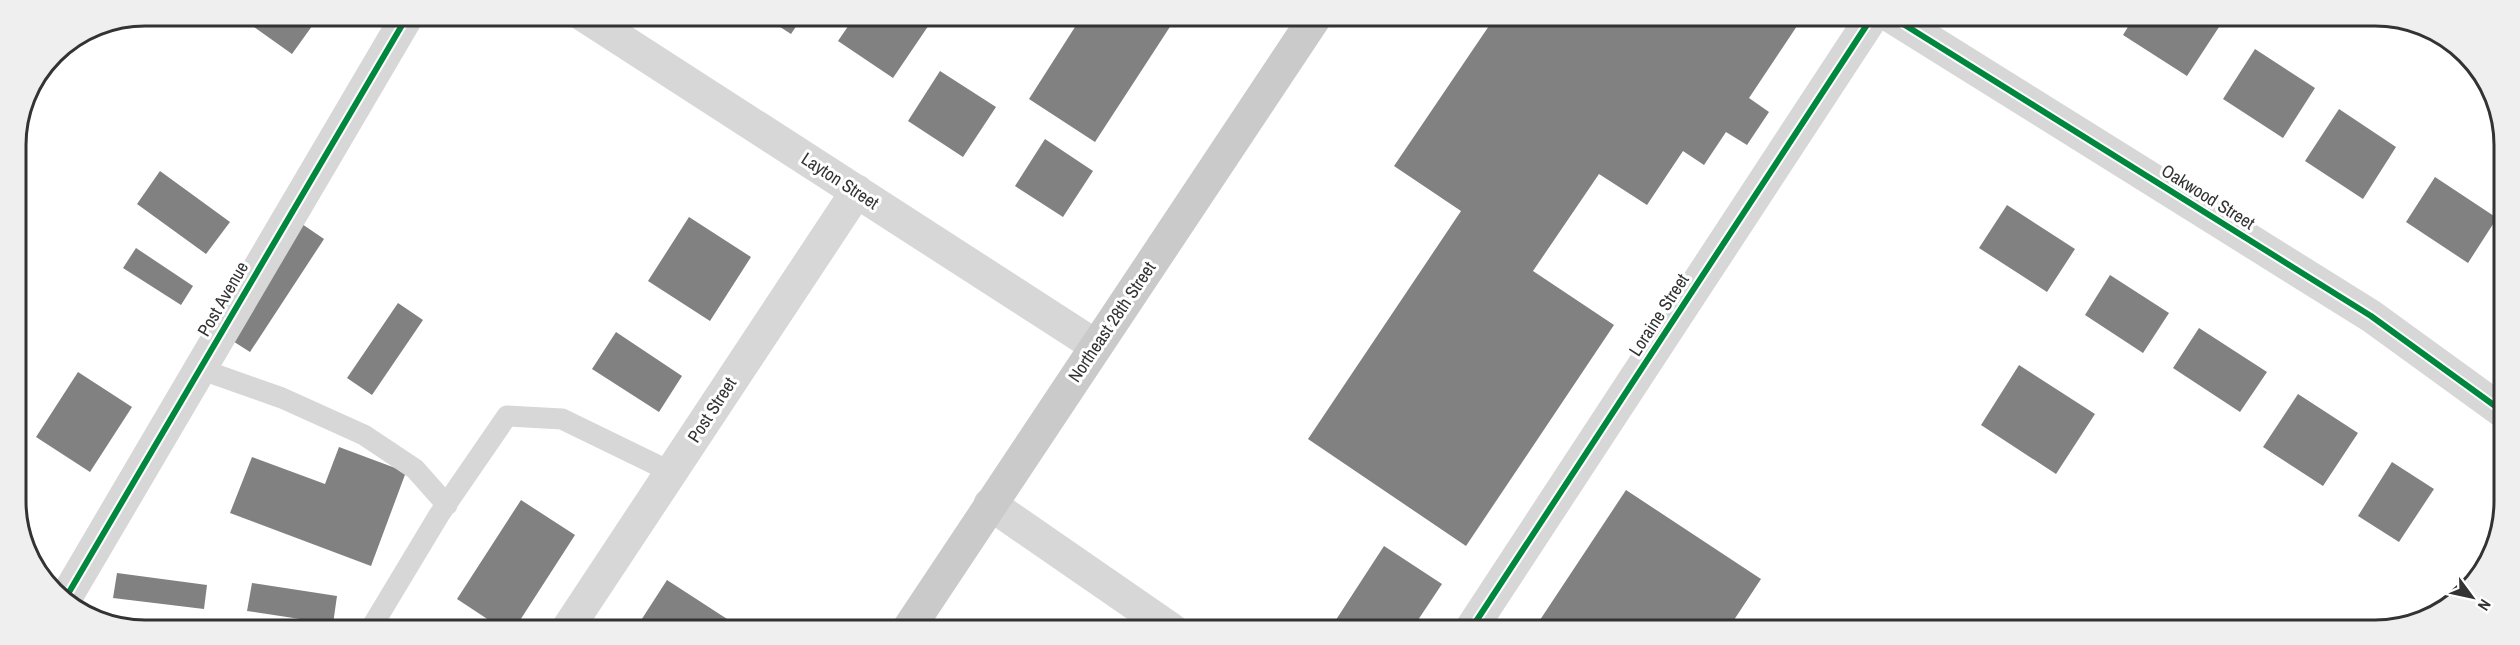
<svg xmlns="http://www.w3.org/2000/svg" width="2520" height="645" font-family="'Archivo Narrow',sans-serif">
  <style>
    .building { fill: #818181 }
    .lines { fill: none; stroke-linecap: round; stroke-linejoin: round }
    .service { stroke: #d7d7d7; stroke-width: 21 }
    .minor { stroke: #d7d7d7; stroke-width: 33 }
    .tertiary { stroke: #d7d7d7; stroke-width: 33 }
    .primary { stroke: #cacaca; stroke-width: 33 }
    .cycleway-casing { stroke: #fff; stroke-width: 10 }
    .cycleway { stroke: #00873e; stroke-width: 6 }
    .labels { text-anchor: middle; stroke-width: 6; stroke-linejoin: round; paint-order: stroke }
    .street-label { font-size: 18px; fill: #333; stroke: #fff }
    .rim { fill: none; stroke: #333; stroke-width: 3 }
  </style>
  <rect width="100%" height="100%" fill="#fff"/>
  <path class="building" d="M262,15h58l-28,39 -38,-27z
    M763,16h40l-12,18z
    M855,16h80l-42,62 -55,-37z
    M1082,16h95l-82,126 -66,-43z
    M1495,17h308l-54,81 20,14 -22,33 -21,-13 -22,33 -21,-14 -36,54 -48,-31 -66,97 81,54 -148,221 -158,-107 153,-228 -67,-45z
    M2134,17h70l15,10 -32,49 -64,-41z
    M2255,49l60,39 -32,50 -60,-39z
    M940,71l56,36 -33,50 -55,-36z
    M2339,109l57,38 -33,52 -58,-38z
    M1045,139l48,32 -30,46 -48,-31z
    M160,171l70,51 -24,32 -69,-50z
    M2435,177l62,41 -29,45 -62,-41z
    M2007,205l68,44 -28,43 -68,-44z
    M689,217l62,40 -41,64 -62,-40z
    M302,224l22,15 -74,113 -22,-14z
    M136,248l57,38 -12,19 -58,-37z
    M2110,275l59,38 -26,40 -58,-38z
    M398,303l25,17 -51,75 -25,-17z
    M2199,328l68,44 -27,40 -67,-44z
    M616,332l66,44 -23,36 -67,-43z
    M2019,365l76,49 -39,60 -75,-49z
    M78,372l54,35 -42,65 -54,-35z
    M2298,394l60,39 -35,53 -60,-39z
    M339,447l67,25 -35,94 -141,-53 22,-56 73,27z
    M2392,462l42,27 -35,53 -41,-26z
    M1626,490l135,89 -33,50h-194z
    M521,500l54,35 -60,93h-14l-44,-29z
    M1384,546l58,38 -30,45h-82z
    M117,573l90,12 -3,24 -91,-11z
    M667,580l74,48h-105z
    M252,583l85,13 -4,28 -86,-13z"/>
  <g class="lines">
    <path class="service" d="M200,369l82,29 82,37 51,34 32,36
      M371,628l68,-113 68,-99 55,3 109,53"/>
    <path class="minor" d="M583,15l513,331
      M1892,17l479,299 131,95
      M65,599l343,-584
      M568,628l289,-437
      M1471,629l401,-612"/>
    <path class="tertiary" d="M990,504l181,125"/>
    <path class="primary" d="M909,628l407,-612"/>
    <defs>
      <path id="cycleway" d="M1892,17l479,299 131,95
        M65,599l343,-584
        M1471,629l401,-612"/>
    </defs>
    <use href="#cycleway" class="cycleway-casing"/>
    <use href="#cycleway" class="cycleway"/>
  </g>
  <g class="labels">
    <g class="street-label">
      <text transform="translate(840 181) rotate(33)" y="6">Layton Street</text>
      <text transform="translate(2208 197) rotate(32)" y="6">Oakwood Street</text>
      <text transform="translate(223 299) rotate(-60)" y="6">Post Avenue</text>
      <text transform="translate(1659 315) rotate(-57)" y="6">Loraine Street</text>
      <text transform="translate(1112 322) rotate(-56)" y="6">Northeast 28th Street</text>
      <text transform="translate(712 410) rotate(-57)" y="6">Post Street</text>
    </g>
  </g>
  <path d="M0 0H2520V645H0ZM145 26H2375A119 119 0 0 1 2494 145V501A119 119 0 0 1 2375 620H145A119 119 0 0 1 26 501V145A119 119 0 0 1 145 26Z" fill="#efefef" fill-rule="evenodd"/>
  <path class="rim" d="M145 26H2375A119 119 0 0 1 2494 145V501A119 119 0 0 1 2375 620H145A119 119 0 0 1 26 501V145A119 119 0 0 1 145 26Z"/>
  <g transform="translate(2472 597) rotate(123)" stroke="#ffffff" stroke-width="4.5" paint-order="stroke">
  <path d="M0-4.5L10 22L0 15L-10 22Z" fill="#333333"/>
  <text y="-9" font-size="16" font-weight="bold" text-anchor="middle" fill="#333333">N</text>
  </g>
</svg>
